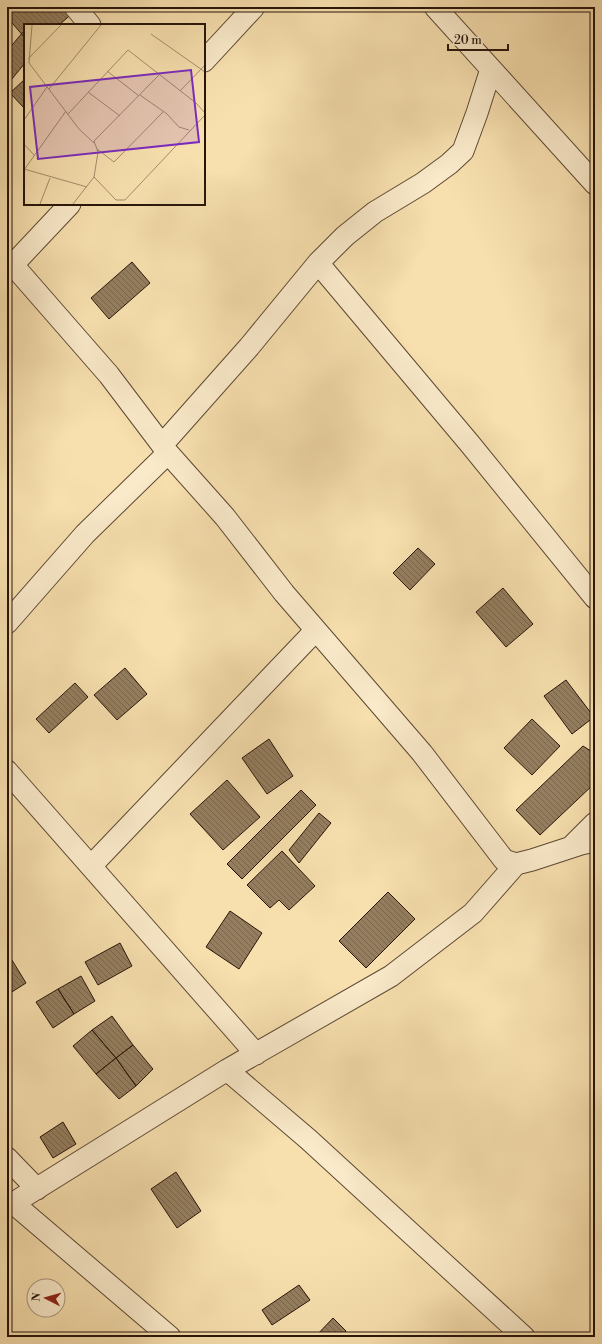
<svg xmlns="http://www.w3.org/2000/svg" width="602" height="1344" font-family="'Libre Bodoni',serif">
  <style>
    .building { fill: url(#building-back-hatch); stroke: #28150a }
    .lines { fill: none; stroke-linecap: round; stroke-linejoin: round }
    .street-casing { stroke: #5c4833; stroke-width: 23 }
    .street { stroke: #faeaca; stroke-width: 21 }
    .inset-road { fill: none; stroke: #a48e6c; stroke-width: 1 }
    .view { fill: #7b2cbf; fill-opacity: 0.15; stroke: #7b2cbf; stroke-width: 2 }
    .inset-edge { fill: none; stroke: #28150a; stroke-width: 2 }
  </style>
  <defs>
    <pattern id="building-back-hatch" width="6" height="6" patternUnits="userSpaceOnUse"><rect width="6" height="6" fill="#947e5f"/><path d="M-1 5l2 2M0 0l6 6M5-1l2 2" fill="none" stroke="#79664d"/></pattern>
  </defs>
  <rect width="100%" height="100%" fill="#f7dfae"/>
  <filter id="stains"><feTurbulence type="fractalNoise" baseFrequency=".005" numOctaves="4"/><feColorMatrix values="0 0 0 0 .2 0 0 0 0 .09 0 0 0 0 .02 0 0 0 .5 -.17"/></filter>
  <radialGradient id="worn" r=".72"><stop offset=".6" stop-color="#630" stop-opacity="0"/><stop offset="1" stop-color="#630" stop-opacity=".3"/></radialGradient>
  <path class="building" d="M7,7h30l2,2 2,-2h32l3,3 -17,15h-34v13l-18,-21z
    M23,32l2,3v28l-18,22v-34z
    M25,79v30l-15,-16z
    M132,262l18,21 -41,36 -18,-21z
    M418,548l17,16 -25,26 -17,-17z
    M503,588l30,36 -27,23 -30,-35z
    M125,668l22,26 -30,26 -23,-25z
    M566,680l28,37 -22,17 -28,-38z
    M75,683l13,14 -39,36 -13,-14z
    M532,719l28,27 -28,29 -28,-27z
    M269,739l24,37 -26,18 -25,-36z
    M583,746l11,7 1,30 -55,52 -24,-25z
    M227,780l33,37 -37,33 -33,-36z
    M301,790l15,15 -74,74 -15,-15z
    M319,813l12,10 -32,40 -10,-13z
    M282,851l33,35 -26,24 -10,-10 -9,8 -23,-23z
    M388,892l27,27 -49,49 -27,-27z
    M230,911l32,22 -23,36 -33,-22z
    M120,943l12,23 -34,19 -13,-23z
    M7,952l19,31 -19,12z
    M81,976l14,25 -21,13 -16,-25z
    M58,989l16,25 -21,14 -17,-26z
    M112,1016l21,29 -17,13 -24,-28z
    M92,1030l24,28 -20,16 -23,-28z
    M133,1045l20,24 -17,17 -20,-28z
    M116,1058l20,28 -17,13 -23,-25z
    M63,1122l13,22 -23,14 -13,-21z
    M176,1172l25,39 -24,17 -26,-39z
    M299,1285l11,15 -38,25 -10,-15z
    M333,1318l13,13 -6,6h-25z"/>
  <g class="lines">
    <defs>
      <path id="street" d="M75,7l15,18
        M435,7l160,177
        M204,61l50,-54
        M318,263l152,181 125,154
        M13,265l96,110 59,78 57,64 59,76 138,160 82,107 12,4 16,-4 49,-16 14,-3
        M7,271l63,-67
        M162,445l87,-98 69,-84 27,-27 30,-24 48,-29 26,-19 14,-13 14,-38 14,-44
        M7,623l78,-89 83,-81
        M7,771l249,283
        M572,846l23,-23
        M91,866l225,-236
        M227,1070l81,69 216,198
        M7,1158l30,31
        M13,1203l157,134
        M7,1207l220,-137 164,-94 82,-63 43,-49"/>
    </defs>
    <use href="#street" class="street-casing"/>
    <use href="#street" class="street"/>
  </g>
  <g transform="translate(24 24)">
    <rect width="181" height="181" fill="#f7dfae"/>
    <path class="inset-road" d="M8,1l-3,38 50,66 15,14M127,10l54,38M4,35l33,-34M83,47l32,25M135,51l-65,66 4,11 -4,25 22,23h9l80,-85M25,65l52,-64M156,67l25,-26M64,68l32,24M116,71l27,19 12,13 10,3M44,90l60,-64 68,53 9,10M0,96l23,-33M0,120l10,11M73,125l17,13 50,-51M0,145l63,18M0,146l42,-59M16,180l10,-26M49,180l21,-27"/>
    <path class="view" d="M167,46l8,72 -161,17 -8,-72z"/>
    <rect width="181" height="181" class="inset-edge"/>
  </g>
  <rect width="602" height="1344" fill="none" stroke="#f7dfae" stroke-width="24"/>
  <rect x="8" y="8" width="586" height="1328" fill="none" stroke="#28150a" stroke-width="2"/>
  <rect x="12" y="12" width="578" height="1320" fill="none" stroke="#28150a"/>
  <g transform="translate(46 1298) rotate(276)"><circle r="19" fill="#faeaca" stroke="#a6957d"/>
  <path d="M0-3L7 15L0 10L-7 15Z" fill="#8f2418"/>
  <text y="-6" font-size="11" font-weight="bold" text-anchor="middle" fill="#28150a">N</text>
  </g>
  <path d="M448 44v6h60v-6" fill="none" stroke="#28150a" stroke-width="2"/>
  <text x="454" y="44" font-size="12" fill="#28150a" stroke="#faeaca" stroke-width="3" paint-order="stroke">20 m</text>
  <rect width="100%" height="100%" filter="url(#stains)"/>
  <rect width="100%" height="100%" fill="url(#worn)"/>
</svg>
